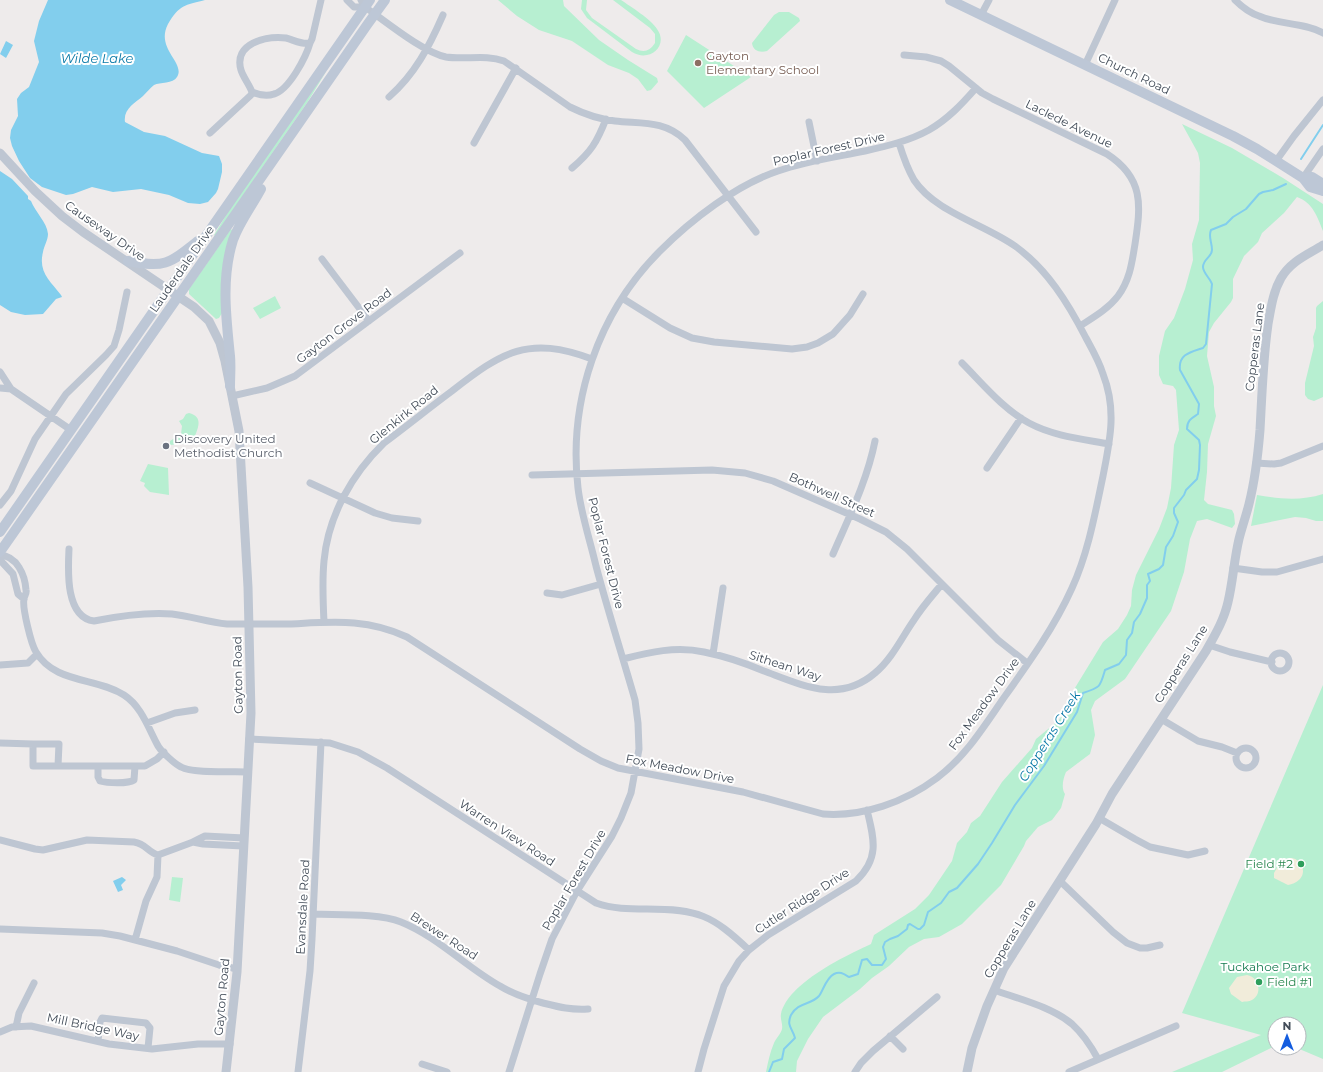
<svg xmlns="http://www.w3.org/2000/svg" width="1323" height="1072" font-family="Montserrat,sans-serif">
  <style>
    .green { fill: #b7efd1 }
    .sand { fill: #f1ecda }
    .water { fill: #82ceed }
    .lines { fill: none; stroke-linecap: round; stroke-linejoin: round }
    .stream { stroke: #82ceed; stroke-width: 2 }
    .minor { stroke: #bec6d2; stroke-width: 7 }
    .tertiary { stroke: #bec6d2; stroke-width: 9 }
    .secondary { stroke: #bdc7d6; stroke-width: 10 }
    .education-dot { fill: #8d6e63; stroke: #fff; stroke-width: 1.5 }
    .worship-dot { fill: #6b7280; stroke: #fff; stroke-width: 1.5 }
    .leisure-dot { fill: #2e9e5b; stroke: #fff; stroke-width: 1.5 }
    .labels { text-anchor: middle; stroke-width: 4; stroke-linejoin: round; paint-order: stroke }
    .education-label { font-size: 12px; fill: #785e54; stroke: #fff; text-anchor: start }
    .street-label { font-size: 12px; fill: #434d59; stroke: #fff }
    .worship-label { font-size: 12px; fill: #5b616d; stroke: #fff; text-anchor: start }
    .leisure-label { font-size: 12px; fill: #27864d; stroke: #fff; text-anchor: end }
    .park-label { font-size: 12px; fill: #147a4f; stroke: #fff }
    .water-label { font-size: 13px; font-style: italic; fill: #0979a7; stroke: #fff }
  </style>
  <rect width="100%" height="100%" fill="#eeebeb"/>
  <path class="green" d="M498,0h65l1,6 35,34 29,20 29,18 1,4 -7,8 -4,1 -9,-12 -9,-6 -21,-8 -36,-24 -33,-11 -22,-14z
    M582,0h5l-1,10 6,8 44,31c8,4 14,2 19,-6v-9l-5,-6 -37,-28h8c10,7 30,19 36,29 12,16 -7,34 -25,23l-45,-34 -6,-9z
    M779,12h10l10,6 1,3 -33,30c-7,2 -14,0 -15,-8l22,-28z
    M686,35l65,42 -47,31 -37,-37z
    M327,70l-20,33 -92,133 -1,-1 22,-36z
    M1182,124l50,24 51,30 40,26v27c-6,-15 -10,-28 -26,-34l-13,16 -22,20 -4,9 -14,14 -11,23v19l-2,4 -17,21 -5,9 -2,24 7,31v19l2,10 -8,28 -1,28 -3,28 4,4 24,6 2,4 1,10 -3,4 -25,-9 -10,2 -7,18 -6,33 -13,39 -46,68 -30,22 -4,9 4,25 -5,19 -24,18c-3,7 -5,16 -1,22l-4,14 -9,12 -14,7 -12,14 -2,5 -23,39 -39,39 -23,13 -15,2 -15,8 -20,19 -17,12 -12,11 -37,28 -15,22 -11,22 -1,11h-30c2,-10 4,-20 8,-29 2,-5 7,-9 8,-14 1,-5 -2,-10 -1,-15 7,-31 64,-58 90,-70l3,-9 41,-26 14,-14 23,-34 5,-18 10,-11 4,-9 9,-7 22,-34 30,-34 4,-9 23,-19 6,-9 5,-15 33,-54 15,-13 9,-14 4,-9 1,-16 4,-15 23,-46 8,-21 4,-20 3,-43 5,-15 -3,-40 -3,-4 -10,-2 -4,-9v-19l6,-25 9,-13 11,-29 8,-29 -1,-16 7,-24 1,-57 -2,-10z
    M231,229l1,1 -10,83 -3,5 -3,1 -27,-25v-5z
    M275,296l6,12 -21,11 -7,-11z
    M1323,301v96l-9,4 -6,-2 -3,-4v-12l9,-37 -1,-9 3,-9v-20l1,-2z
    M189,413c17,4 7,19 3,30l-22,2v-4l11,-7 1,-8 -3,-5 4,-2 3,-5z
    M148,464l20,4 1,27 -19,-3 -6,-6 1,-3 -5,-2z
    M1323,494v27h-7l-10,-3 -11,-1 -44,9 6,-31c23,4 44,6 66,-1z
    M1323,685v374l-26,-11h2v-24h-24v22l-53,26h-50l89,-37 -79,-22z
    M172,877l11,1 -3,24 -11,-2z"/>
  <path class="sand" d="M1290,858c11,0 17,13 10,21 -4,4 -8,5 -12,6l-14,-7v-5l7,-12h2z
    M1247,975c12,2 16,19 5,25 -3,2 -7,1 -10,2l-11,-8 -2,-6 8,-11z"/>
  <path class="water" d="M48,0h157c-20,5 -26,5 -37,24 -13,25 18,39 9,53 -4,7 -17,5 -23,8 -4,3 -7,7 -11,11 -8,7 -20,13 -18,26l19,10 21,4 37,17 17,3 3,8v8l-4,17 -2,4 -8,9 -8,2 -12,-1 -19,-8 -28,-6 -28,3 -21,-5 -19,7 -7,1 -24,-8 -12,-9 -11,-17 -7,-15 -2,-8 1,-8 7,-14 -1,-17 4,-6 8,-6 10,-25 -5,-21 5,-20z
    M6,41l7,4 -7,13 -6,-4z
    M0,171l12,8 16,17v3l3,2c4,11 16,21 17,33 0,6 -4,12 -5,18 -5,20 7,29 18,43l1,2 -6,2 -13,15 -18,1 -14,-3 -11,-7z
    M122,877l4,3 -5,5 2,5 -5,2 -5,-11z"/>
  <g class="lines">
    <path class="stream" d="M1301,159l22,-34
      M769,1072l4,-10 9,-3 2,-10 11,-11c-2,-9 -9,-12 -4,-23 7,-13 20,-10 28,-19 4,-5 7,-18 15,-22 6,-3 10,0 15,3l9,-3 4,-14 5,-1 5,6h10l4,-6 -3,-12 2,-5 5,-3 8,-3 9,-7 1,-4 2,-1 8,5h2l4,-4 4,-13 13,-9 8,-11 8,-4 21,-24 14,-21 23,-38 29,-39 33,-54 6,-19c18,-6 17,-6 22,-23l14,-6 7,-9 1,-15 5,-7 2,-11 6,-8 7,-16v-13l3,-4 -2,-7 11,-5 4,-4 3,-18 7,-11 5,-14 -4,-9v-5l10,-13 2,-5 11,-11 2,-9 1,-25 -1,-5 -12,-11c0,-9 5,-11 11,-15l1,-10 -19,-34c-2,-16 11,-18 23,-22l3,-4 6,-60c-2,-6 -9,-11 -9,-17 0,-8 9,-10 9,-17 0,-8 -4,-13 -1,-20l15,-6 7,-7 13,-8 13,-15 4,-2 10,-2 13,-6"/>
    <path class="minor" d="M347,0l7,7h11
      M361,0l4,7c20,14 59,46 81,50 20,3 39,-3 58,4l66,46c14,7 29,12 45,14 26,3 49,-1 70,19l71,92
      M1235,0c7,7 15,13 24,16 20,9 44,6 64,17
      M981,15l8,-15
      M904,55l22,2 15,4 8,5 33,27 11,6 114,55c37,24 34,51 28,90 -3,18 -5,36 -17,52 -10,13 -24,21 -38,30
      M1085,65l30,-65
      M252,92c7,3 14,5 22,2 15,-4 32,-37 36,-51
      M389,97c26,-23 40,-50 54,-82
      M809,122l8,39
      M210,133l41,-38 1,-3c-3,-8 -9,-15 -11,-22 -8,-27 25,-34 45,-32 8,2 16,7 24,5l2,-4 9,-39
      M474,143l42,-75
      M1276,161l18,-25 29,-36
      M572,168c19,-16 25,-26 34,-49
      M1303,178l20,-29
      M322,259l47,62
      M622,298l48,30 22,10 22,4 78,7 15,-2 11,-4 15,-9 17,-19 13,-21
      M962,363c20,20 41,46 67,60 24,13 53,16 80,21
      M0,372l11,17
      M0,388l11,1 60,41
      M232,396l35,-8 28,-12 165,-123
      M1256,463l18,1 7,-1 42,-17
      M987,468l34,-50
      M532,475l180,-5 33,3 28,8 87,38 26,13 21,17 91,91 29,23
      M310,483l65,30 17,5 26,3
      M0,505l11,-14 24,-52 31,-45 40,-39 8,-9 5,-16 8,-38
      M69,549c-1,21 -4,68 25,72 25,-5 52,-9 78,-7 18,2 36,8 55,10 21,0 41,0 62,0 43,-2 77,-6 118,13l173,112 21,12 17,7 125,24 80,22c40,3 82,-12 114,-36 28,-21 46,-50 66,-79 25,-35 51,-71 69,-111 16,-35 23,-74 31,-112 7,-36 14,-66 0,-102 -4,-13 -11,-25 -17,-36 -18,-35 -39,-69 -71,-92 -31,-22 -80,-34 -101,-66 -7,-12 -11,-24 -15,-37
      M833,554c16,-37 34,-73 42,-113
      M0,555c17,1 25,20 26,35 1,4 -2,6 -2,9 -2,8 7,45 12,53 19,32 60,25 88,43 17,11 24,32 33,49 3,7 18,20 24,23 13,7 51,4 67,5
      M0,560l13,14 5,20 6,5
      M1233,568l29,4h15l46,-13
      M547,593l15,2 39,-11
      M324,622c-1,-20 -2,-41 0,-61 4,-45 28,-87 60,-118 23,-17 45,-35 68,-52 50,-39 76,-56 140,-32
      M1209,645l21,7 42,10
      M1271 662a9 9 0 1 1 18 0a9 9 0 1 1-18 0Z
      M713,654l10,-66
      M623,659c27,-7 53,-13 81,-7 20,4 41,11 60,19 38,14 75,33 111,2 17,-14 27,-36 39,-53 8,-13 18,-24 28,-36
      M0,665l28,-2 9,-9
      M1161,719l37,22 24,6 15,6
      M147,723l28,-10 20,-3
      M249,739l81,4 28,9 29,16 209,135c17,6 33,6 51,6 51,0 65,6 102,41
      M0,743l33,1v22h112l12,-7 7,-7
      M33,744h26l-1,22
      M1236 758a10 10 0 1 1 20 0a10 10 0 1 1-20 0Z
      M98,766v11l2,4c7,2 28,3 34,-1l1,-14
      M1099,818l36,21 15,8 38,8 17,-4
      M0,840l35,9 8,1 44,-10 47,2c12,2 14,10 24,13l35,-13
      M243,846l-40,-2 -10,-2 12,-6 39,2
      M1060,881l53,51 14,11 13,5h7l13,-3
      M314,914c24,1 65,-1 87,8 37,15 65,45 99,64 13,8 28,13 43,17 16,4 27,7 45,6
      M0,929l102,4 18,3 57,15 42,14 18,4
      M135,940l11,-39 11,-24 1,-22
      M994,990c25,9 58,17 78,34 11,10 19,22 26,35
      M16,1027l3,-14 15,-30
      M0,1032l12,-5 19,-1 78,18 43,5 46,-5h32
      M890,1036l13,13
      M98,1041l2,-19 2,-4 44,5 4,5 -2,20
      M422,1064l25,8
      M298,1072l12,-101 2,-32 9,-197
      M509,1072l31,-98 12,-35 25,-48 35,-55 9,-18 10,-25 8,-44 -1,-26 -3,-23c-13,-45 -27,-89 -39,-134 -6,-26 -15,-52 -18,-78 -10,-87 20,-175 82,-237 31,-31 76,-66 118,-80 28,-10 58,-14 87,-20 22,-5 44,-10 64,-21 19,-11 33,-26 47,-42
      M698,1072l6,-23 20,-63 15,-25 10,-11 19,-15 88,-54c24,-23 18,-42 11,-71
      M855,1072l6,-9 12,-12 64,-54
      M1069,1072l107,-46"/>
    <path class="tertiary" d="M0,153l35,38 27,25 21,16 111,75 15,14 11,22 5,18 14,70 9,156 3,126 -14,259 -11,100
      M967,1072l5,-24 15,-42 17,-38 92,-144 16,-30 94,-143c9,-16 18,-31 22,-49 5,-21 6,-42 11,-63 3,-12 7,-23 10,-35 6,-24 9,-49 11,-74 2,-36 3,-71 8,-106 3,-16 5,-32 13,-46 10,-17 26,-23 42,-33"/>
    <path class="secondary" d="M950,0l283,136 24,13 46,29 7,9 13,4
      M1303,178l9,-1 8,5 3,9
      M128,261c37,7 41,3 70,-20
      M230,386c0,-10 1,-20 0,-30 -4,-39 -9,-78 3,-116 7,-19 19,-34 28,-51
      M0,532l370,-532
      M0,552l297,-426 70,-101 18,-25"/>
  </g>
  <circle class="education-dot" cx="698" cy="63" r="4"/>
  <circle class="worship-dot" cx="166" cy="446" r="4"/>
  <g class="leisure-dot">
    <circle cx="1301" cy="864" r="4"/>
    <circle cx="1259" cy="982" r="4"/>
  </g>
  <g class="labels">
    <g class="education-label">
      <text x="706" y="60">Gayton<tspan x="706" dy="14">Elementary School</tspan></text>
    </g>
    <g class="street-label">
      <text transform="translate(1134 74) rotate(26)" y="4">Church Road</text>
      <text transform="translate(1069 124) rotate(26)" y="4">Laclede Avenue</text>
      <text transform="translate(829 149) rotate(-13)" y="4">Poplar Forest Drive</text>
      <text transform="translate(105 231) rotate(35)" y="4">Causeway Drive</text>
      <text transform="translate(182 269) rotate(-55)" y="4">Lauderdale Drive</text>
      <text transform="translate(344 326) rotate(-37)" y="4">Gayton Grove Road</text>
      <text transform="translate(1255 347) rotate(-83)" y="4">Copperas Lane</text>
      <text transform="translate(404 415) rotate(-39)" y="4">Glenkirk Road</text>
      <text transform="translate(832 495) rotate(24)" y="4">Bothwell Street</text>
      <text transform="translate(606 553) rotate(76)" y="4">Poplar Forest Drive</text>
      <text transform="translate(1181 664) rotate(-58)" y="4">Copperas Lane</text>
      <text transform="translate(785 666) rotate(18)" y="4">Sithean Way</text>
      <text transform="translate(238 675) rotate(-91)" y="4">Gayton Road</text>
      <text transform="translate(984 704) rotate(-54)" y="4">Fox Meadow Drive</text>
      <text transform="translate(680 769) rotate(11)" y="4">Fox Meadow Drive</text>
      <text transform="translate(507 833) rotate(33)" y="4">Warren View Road</text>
      <text transform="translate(574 880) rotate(-60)" y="4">Poplar Forest Drive</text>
      <text transform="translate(802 901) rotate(-33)" y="4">Cutler Ridge Drive</text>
      <text transform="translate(303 907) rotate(-87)" y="4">Evansdale Road</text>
      <text transform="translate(444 936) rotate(33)" y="4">Brewer Road</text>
      <text transform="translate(1010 939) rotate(-59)" y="4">Copperas Lane</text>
      <text transform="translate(222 997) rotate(-85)" y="4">Gayton Road</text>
      <text transform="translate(93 1027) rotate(12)" y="4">Mill Bridge Way</text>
    </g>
    <g class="worship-label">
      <text x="174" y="443">Discovery United<tspan x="174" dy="14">Methodist Church</tspan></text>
    </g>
    <g class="leisure-label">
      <text x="1293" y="868">Field #2</text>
      <text x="1267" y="986" text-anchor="start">Field #1</text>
    </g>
    <g class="park-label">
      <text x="1265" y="971">Tuckahoe Park</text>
    </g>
    <g class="water-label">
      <text x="97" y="63">Wilde Lake</text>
      <text transform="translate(1049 736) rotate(-58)" y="5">Copperas Creek</text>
    </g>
  </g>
  <g transform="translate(1287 1036)"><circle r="19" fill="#ffffff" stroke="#b4b8bd"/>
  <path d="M0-3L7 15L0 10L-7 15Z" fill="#145ddf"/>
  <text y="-6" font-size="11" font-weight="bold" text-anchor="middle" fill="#434d59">N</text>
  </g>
</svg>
